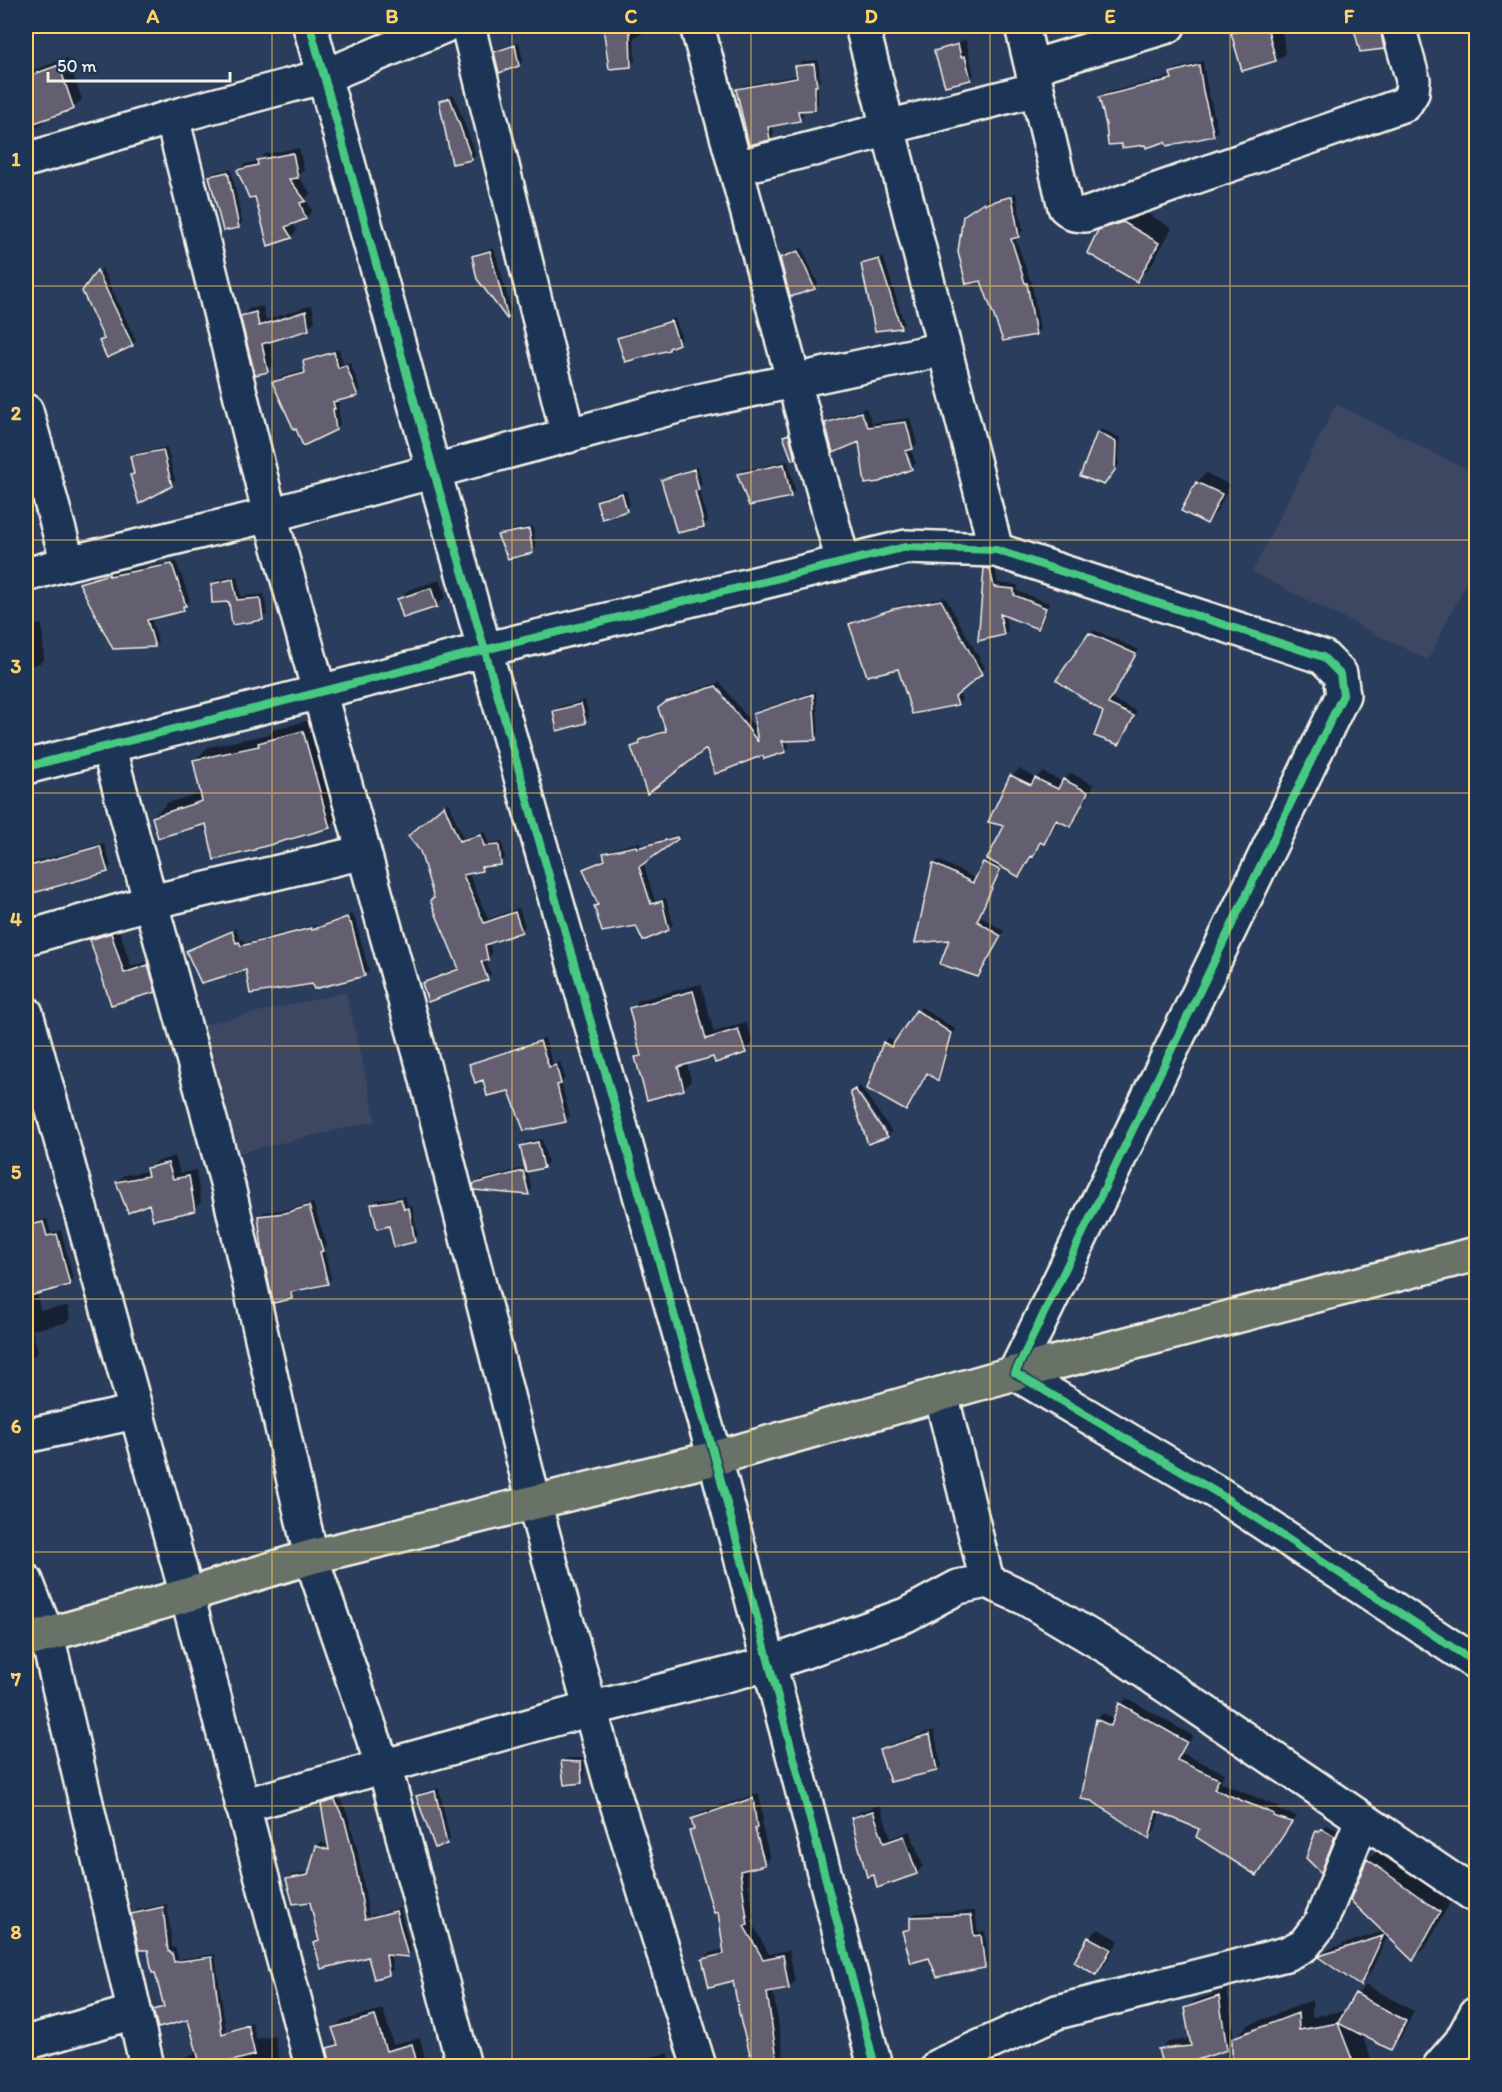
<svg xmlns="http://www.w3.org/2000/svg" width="1502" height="2092" font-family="Itim,sans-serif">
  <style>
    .built { fill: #3c4762 }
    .shadow { fill: #0007 }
    .building { fill: #635e71; stroke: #f4f1e8; stroke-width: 1.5 }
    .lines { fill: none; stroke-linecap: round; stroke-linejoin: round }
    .minor-casing { stroke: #f4f1e8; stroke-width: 38 }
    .major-casing { stroke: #f4f1e8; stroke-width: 38 }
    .minor { stroke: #1d3557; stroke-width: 33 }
    .major { stroke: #687266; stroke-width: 33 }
    .cycleway-casing { stroke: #1d3557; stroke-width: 11 }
    .cycleway { stroke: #46c982; stroke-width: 8 }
    .grid { fill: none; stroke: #ffd166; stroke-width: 1.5; stroke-opacity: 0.55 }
    .neatline { fill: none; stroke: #ffd166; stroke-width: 2 }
    .grid-label { font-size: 20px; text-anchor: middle; font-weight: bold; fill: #ffd166 }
  </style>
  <rect width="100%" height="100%" fill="#2b3d5c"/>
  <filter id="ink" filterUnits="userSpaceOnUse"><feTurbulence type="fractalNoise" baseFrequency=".0167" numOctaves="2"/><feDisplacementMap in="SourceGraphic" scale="12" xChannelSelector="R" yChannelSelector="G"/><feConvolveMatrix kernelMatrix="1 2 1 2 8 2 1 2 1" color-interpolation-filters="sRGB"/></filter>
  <g filter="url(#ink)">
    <path class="built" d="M1336,404l140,70v89l-48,97 -176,-88z
      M346,992l30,129 -147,34 -31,-129z"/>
    <path class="shadow" d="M564,26h13l-8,6z
      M605,26h38l2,5 -5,4 -6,2 1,24 -5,5 -19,1z
      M1042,26h21l-20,3z
      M1251,26h31l3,28 -4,4 -38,11 -11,-35 5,-4z
      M1360,26h24l4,17 -4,4 -23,3 -5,-20z
      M966,40l8,35 -4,4 -34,-27 4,-4z
      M519,42l4,19 -4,4 -24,-13 5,-4z
      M67,58l15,41 -8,8 -26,10 -8,9 -14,4v-60l8,-3 1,3z
      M818,60l2,20 -2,2v22l-4,5h-12l1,6 -4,4 -27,6 2,9 -5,5 -31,-49 4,-4 56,-11 -1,-9 4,-4z
      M1203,61l4,25 11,45 -4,4 -68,8h-23l-15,-19 -7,-27 4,-4 68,-17 -1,-3 4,-4z
      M454,95l22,60 -4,4 -19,4 -12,-61 4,-5z
      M299,148l5,22 -7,6 14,17 -5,5 6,13 -6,7 -14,5 5,7 -6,7 -35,-42 -17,-25 6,-6 13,-3 7,-7z
      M231,169l11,53 -4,5 -27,-50 4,-5z
      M1016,193l7,38 -8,6 15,43h1l9,49 -5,5 -71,-117 24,-18 2,2z
      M1138,208l34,20 -21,38 -14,14 -38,-49 15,-14z
      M494,248l18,65 -4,4 -34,-61 4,-4z
      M802,248l16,36 -4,4 -33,-30 5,-4z
      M883,256l21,67 -4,4 -37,-62 4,-4z
      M102,268l34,73 -4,4 -31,-3 4,-4 -21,-46z
      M312,305l3,16 -7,7 -38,13 4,23 -7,7 -25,-55 7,-7 14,-3 3,14z
      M675,318l7,21 -4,4 -59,-5 4,-4z
      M339,349l4,15 7,-2 11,29 -4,4 -19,5 2,25 -5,4 -61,-47 4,-4 28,-8 -2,-8 4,-4z
      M866,408l6,15 38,-5 7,26 -7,5 6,14 -3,3 -9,-22 -44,-5 -34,-15 5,-5z
      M1103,429l17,9 -1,26 -11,15 -10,-46z
      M793,431l6,22 -6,5 -8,-21z
      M167,447l8,33 -4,4 -39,-9 3,-3 -3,-15 4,-4z
      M788,461l7,30 -5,5 -51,-22 4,-4z
      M698,466l4,18 -3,3 9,34 -5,4 -40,-45 4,-4z
      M1206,473l24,12 -14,28 -9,9 -10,-40z
      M626,490l4,15 -4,4 -28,-7 4,-5z
      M533,526l3,22 -4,4 -33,-16 4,-4z
      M176,561l14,39 -7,10 -32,7 7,25 -4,4 -73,-63 4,-4 28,-8v1z
      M989,565h5l4,18 20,2 -1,6 32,12 -7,20 -4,4 -34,-13 4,16 -5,4 -18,-65z
      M237,576l4,20 23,-2 3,20 -5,4 -32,-18 -17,-16 4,-4z
      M440,580l6,16 -10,10 -37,-7 9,-9z
      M945,597l40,71 -26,24 3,8 -5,4 -58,-37 -48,-42 4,-4 44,-15z
      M42,624l2,35 -4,4 -14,4v-41z
      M1094,630l45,20 -28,49 26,12 -14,28 -5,5 -14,-33 -14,-77z
      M720,682l38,50 -4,-17 5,-5 57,-19 3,43 -4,4 -28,1 2,8 -4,4 -21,3 -57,-8 -74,2 8,-6 4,-6 21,-7 -2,-25 8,-6z
      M585,700l4,17 -4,4 -31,-10 5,-4z
      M317,718l26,95 -14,14 -176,-10 14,-14 34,-10 -7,-32 14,-14 62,-13 3,-4z
      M1019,769l17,9 7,-6 20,10 8,-9 23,12 -17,33 -7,7 -11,-6 -9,16 -8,7 -17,26 -7,7 -15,-9 -23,50 24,15 -26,45 -27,-37 -17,-75 4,-4 39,19 29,-54 6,-49z
      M448,802l15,36 22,-6 3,11 14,-2 3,18 -5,4 -14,2 -5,5 -13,2 20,47 31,-11 6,18 -4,4 -32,12 3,12 -7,5 6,15 -4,4 -63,5 4,-4 32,-12 -46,-135z
      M682,834l-39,28 12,39 11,-3 7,26 -5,5 -31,-5 -41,-18 3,-3 -14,-34 4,-4 17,-7 -1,-4 4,-4 31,-8 1,3z
      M104,843l7,23 -4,4 -79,22 -2,-6v-22z
      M352,914l3,5 14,52 -5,4 -51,7 -66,-14 -59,-17 4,-4 44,-19 4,12 3,-1 2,4 70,-18 1,2z
      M118,926l13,40 25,-7 7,24 -8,8 -43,13 -20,-64 7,-7z
      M701,984l13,48 32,-10 7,21 -8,8 -31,4 -27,8 4,18 -8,8 -46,-32 4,-4 -10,-44 8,-9z
      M921,1007l34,22 -14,46 -3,4 -10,-7 -23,37 -36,-21 15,-46 4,-4 8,5z
      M545,1038l8,26 7,-2 5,16 -4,4 9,34 -5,5 -94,-56 4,-4z
      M860,1086l32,46 -3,3 -28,-41 -3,2 -6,-4z
      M542,1139l6,23 -4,4 -17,4 5,19 -4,4 -54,-9 5,-4 48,-13 -5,-21 4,-4z
      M175,1156l5,17 16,-3 5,32 -7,7 -44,-7 -33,-20 7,-7 24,-4 7,-9z
      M405,1196l3,10 4,-1 6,31 -4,5 -24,-17 -18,-20 4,-4z
      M313,1203l14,42 -3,3 7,31 -4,4 -32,7v3l-4,4 -31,-81 4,-4 27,-3z
      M47,1219l4,14 10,-3 12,49 -4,4 -32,9 3,18 28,-4 2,13 -5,4 -33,7 6,21 -4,5 -8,2v-131l4,-4z
      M1127,1698l66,38 -11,17 42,20 -4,9 59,25 -1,3 19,6 -34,52 -6,6 -56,-45 -41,-18 -5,20 -6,6 -57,-37 -10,-2 15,-79 6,-6 12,6 6,-15z
      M934,1730l7,36 -4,4 -56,-20 4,-4z
      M566,1758h18l1,20 -4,4 -19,-20z
      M439,1788l11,51 -4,4 -28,-47 4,-4z
      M759,1793l4,27 -2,3 9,35 -6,6 -18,4 8,50 -3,3 18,33 20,-4 6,32 -7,6 -15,3 11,66 -6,6 -44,-84 -31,-20 7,-6 15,-4 -6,-39 -28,-78 4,-4 -2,-9 6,-6z
      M339,1796l9,19 10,37 11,64 31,-8 11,44 -4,4 -17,-2 3,15 -5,5 -19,-19 -53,-12 4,-4 -8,-38 -24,-22 4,-4 18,-3 7,-25 4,-5 8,3 -7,-41 5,-4z
      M880,1805l11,33 19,-7 13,35 -7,7 -64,-54 7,-7z
      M1326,1825l13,6 -15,36 -4,4 -2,-40z
      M1382,1845l71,52 -26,48 -14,14 -25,-24 -19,40 -9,10 -40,-28 9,-8 55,-18 -32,-31 16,-41z
      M167,1904l5,43 4,2 2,10 37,-5 11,77 26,-9 4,17 19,-3 6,30h-114l4,-5 24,-7 -2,-5 4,-3 -8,-28 -34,-7 4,-4 6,-2 -16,-56 -16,-35 4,-4z
      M975,1911l3,21 7,-1 3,31 -4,4 -54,-10 -26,-25 8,-5 -1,-9 5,-4z
      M1098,1929l21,11 -14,24 -9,9 -7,-35z
      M1366,1985l48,26 -14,28 -10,9 -29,-15 13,33h-140v-25l-8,7 -35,12 2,6h-29l-4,-16 8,-8 24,-3 -6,-30 8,-8 33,-12 7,50 14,-14 64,-25v17l35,-7 10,-16z
      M383,2009l10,35 27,-6 7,28h-88l-10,-18 9,-7 -4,-13 7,-7z
      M669,2053l2,13h-70z
      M998,2057l2,9h-21l3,-2z"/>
    <path class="building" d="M603,26h19l8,7 1,34 -22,2z
      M1259,26h8l9,35 -34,10 -11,-38z
      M1380,27l4,22 -24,3 -6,-23z
      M958,44l3,13 4,-1 6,24 -26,6 -11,-35z
      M515,45l4,21 -20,7 -5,-21z
      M814,64l3,22h-2v24l-17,1 2,10 -32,6 2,13 -21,5 -13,-56 61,-11 -2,-12z
      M59,65l15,44 -48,17v-49z
      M1199,65l4,26 11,45 -47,10 -2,-4 -19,6 -1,-3 -23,3v-4l-14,1 -2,-20 -7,-28 73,-18 -2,-6z
      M450,98l22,62 -20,4 -13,-63z
      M293,153l5,25 -9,1 17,22 -6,2 6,16 -21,8 7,11 -24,8 -13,-49 -6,1 -12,-28 21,-5 -1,-5z
      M228,172l11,56 -16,3 -14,-55z
      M1012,196l7,41 -8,2 14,44h2l9,52 -33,6 -22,-60 -15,3 -8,-32 5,-36 21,-14 1,2z
      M1123,222l36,21 -22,39 -50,-29 11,-23z
      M490,251l18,67 -1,1 -30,-40 -5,-23z
      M798,251l17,38 -25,8 -10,-39z
      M879,259l22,69 -26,3 -14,-67z
      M97,270l36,76 -26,12 -8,-17 5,-2 -22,-48z
      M306,311l3,19 -47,14 6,28 -13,3 -15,-59 16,-4 3,14z
      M671,321l8,23 -10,4v2l-44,12 -8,-24z
      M334,352l4,16 8,-3 12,31 -25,6 2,7h-2l3,21 -33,16 -7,-17 -2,1 -22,-48 33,-9 -2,-12z
      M861,412l7,15 38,-5 7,27 -8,2 7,18 -33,13 -14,2 -6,-42 -26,11 -8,-30z
      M1097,432l19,10 -1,28 -11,15 -24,-9z
      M789,434l6,25 -3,1 -9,-24z
      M163,450l9,36 -33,18 -9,-29 4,-1 -4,-18z
      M784,464l7,33 -42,9 -12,-32z
      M694,469l5,21 -4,1 9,36 -27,6 -16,-53z
      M1196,482l26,12 -15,30 -26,-13z
      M622,493l5,18 -25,8 -6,-18z
      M529,529l4,24 -25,6 -11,-24z
      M172,564l14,42h-3l1,5 -37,9 8,27 -42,2 -34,-66 30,-9v2z
      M984,568l6,1 4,18 20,2v6l32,13 -8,21 -38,-15 4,21 -26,6z
      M233,579l4,21 23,-2 3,22 -31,5 -3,-23 -17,1 -1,-19z
      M431,588l6,19 -34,11 -6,-19z
      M941,600l41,74 -27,23 3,8 -46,9 -14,-45 -31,7 -18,-52 44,-15z
      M1089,633l47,21 -28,50 26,12 -15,29 -25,-9 9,-24 -47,-32z
      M716,686l42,56 -5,-28 60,-20 3,46 -34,1 4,11 -22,7 -1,-3h-2l-46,18 -9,-25 -59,45 -16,-47 9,-3 -1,-4 27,-9 -8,-23 8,-6z
      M581,704l5,19 -29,8 -4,-20z
      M303,731l27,97 -75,21v1l-41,10 -8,-36 -48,14 -6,-21 50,-16 -9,-41 66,-14 -1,-3z
      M1010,775l21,10 4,-7 23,11 5,-10 25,13 -17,35 -15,-7 -12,24 -4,-2 -7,15 -2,-1 -12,21 -32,-18 17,-33 -16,-4z
      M444,805l15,36 22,-6 3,11 15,-1 2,20 -20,2 1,4 -19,4 21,48 31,-11 7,20 -37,13 3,15 -7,1 7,19 -60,22 -6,-19 37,-14 -29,-69 4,-2 -14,-47 -12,-15z
      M677,837l1,2 -39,28 12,37 11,-3 7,29 -26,11 -7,-15 -34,6 -8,-26 4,-1 -15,-36 22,-9 -2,-7 33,-7 1,2z
      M100,846l8,26 -82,23v-28z
      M983,862l17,8 -23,51 24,15 -23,41 -38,-13 9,-24 -34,3 18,-80 40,20z
      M347,917l3,6h1l14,53 -51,13 -2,-5 -62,10 -4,-24 -45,13 -15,-32 46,-20 4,12 3,-1 2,4 70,-18 1,2z
      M111,933l13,40 24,-8 8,27 -45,13 -21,-65z
      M693,991l13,48 32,-10 8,24 -31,10 -2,-6 -35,10 6,23 -37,10 -12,-43 6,-1 -12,-48z
      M916,1010l35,23 -13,48 -11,-8 -21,38 -39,-22 16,-47 8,5z
      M540,1041l9,26 7,-2 5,19 -4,1 9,37 -42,9 -15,-40 -22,5 -4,-16 -8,3 -6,-19z
      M855,1089l33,48 -20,7 -18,-52z
      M538,1142l6,26 -18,4 -6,-26z
      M168,1163l5,16 16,-3 6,35 -42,9 -4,-16 -21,9 -12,-31 32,-6 -2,-8z
      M523,1171l6,24 -55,-5 -1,-6z
      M401,1199l3,10 5,-1 6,34 -21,5 -5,-21 -12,3 -6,-25z
      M309,1206l14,45 -3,1 8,32 -37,8 1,7 -19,4 -10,-47 -5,-40 27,-3z
      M43,1222l4,14 10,-2 13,51 -44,12v-71z
      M1119,1703l68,39 -10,18 42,19 -5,10 60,25 -1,2 19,6 -35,54 -61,-39 3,-8 -43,-18 -7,28 -57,-38 -11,-2 15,-80 15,7z
      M930,1734l7,37 -47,11 -11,-32z
      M561,1761l20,1 1,21 -18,2z
      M435,1791l12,53 -12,4 -19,-52z
      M753,1798l4,30 -2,1 10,36 -25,6 8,54 -4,1 19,33 20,-4 6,34 -22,4 11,72 -10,2h-14l-13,-44 -8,-42 -24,6 -7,-28 22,-5 -6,-42 -4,1 -25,-82 5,-1 -3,-11z
      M335,1800l8,18h1l10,39 11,62 31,-8 12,46 -22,-2 3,20 -15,4 -6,-22 -47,12 -7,-26 5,-2 -9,-39 -17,2 -7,-25 22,-4 8,-29 13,4 -8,-46z
      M873,1811l11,32 20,-7 13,38 -40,14 -3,-13 -7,2 -16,-59z
      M1321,1828l14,8 -14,37 -15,-15 10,-28 3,1z
      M1367,1859l73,53 -27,49 -63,-61z
      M163,1907l5,44 4,2 2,9 38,-5 10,77 26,-9 7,30 -45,12h-9l-13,-47 -30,8 -5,-18 11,-3 -9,-34h-3l-4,-23h-9l-8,-36z
      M971,1915l3,21 7,-1 4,33 -48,9 -8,-19 -18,5 -9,-32 8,-2v-12z
      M1383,1936l-23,50 -42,-29 1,-1z
      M1088,1937l23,12 -15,26 -22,-13z
      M1355,1993l51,28 -15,29 -53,-27z
      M1219,1996l8,54 -51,17h-13l-5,-18 33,-3 -7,-38z
      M1298,2013l1,17 39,-7 17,44h-123v-29z
      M375,2016l11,35 26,-7 6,23h-67l-1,-5 -19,4 -4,-18 11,-3 -6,-17z"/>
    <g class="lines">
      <defs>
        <path id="minor" d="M310,26l124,446 281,986 160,608
          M468,26l100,410
          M697,26l146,536
          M862,26l134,524
          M1022,26l43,181 9,7 11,1 320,-111 7,-11 1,-13 -15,-54
          M1032,67l136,-41
          M172,117l98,398 155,557 109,430 76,279 89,285
          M888,127l149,-38
          M26,160l146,-43 153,-41 119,-50
          M736,168l149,-38 -71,19
          M26,411l42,152
          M26,575l42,-12 202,-48 415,-111 259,-55
          M108,746l120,440 83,371 79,230 74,279
          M26,767l458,-117 422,-103 90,3 327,107 17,17 3,21 -328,678 206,122 255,168
          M26,938l125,-36 213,-50
          M26,1013l161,582 125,471
          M941,1394l46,187
          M26,1436l109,-24
          M26,1581l21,54 100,431
          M242,1806l348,-97 179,-45 137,-49 52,-28 29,-6 38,17 91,54 360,244
          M26,2043l108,-31
          M938,2066l119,-54 229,-58 18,-9 16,-21 42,-104
          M1440,2066l21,-24 15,-28"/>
        <path id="major" d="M26,1641l161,-46 124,-38 404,-99 300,-85 461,-119"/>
      </defs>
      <use href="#minor" class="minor-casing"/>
      <use href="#major" class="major-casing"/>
      <use href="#minor" class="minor"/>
      <use href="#major" class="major"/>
      <defs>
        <path id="cycleway" d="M310,26l124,446 281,986 160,608
          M26,767l458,-117 422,-103 90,3 327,107 17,17 3,21 -328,678 206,122 255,168"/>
      </defs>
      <use href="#cycleway" class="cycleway-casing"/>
      <use href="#cycleway" class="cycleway"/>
    </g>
  </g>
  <path class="grid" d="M272,26v2040M512,26v2040M751,26v2040M990,26v2040M1230,26v2040M26,286h1450M26,540h1450M26,793h1450M26,1046h1450M26,1299h1450M26,1552h1450M26,1806h1450"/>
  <rect width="1502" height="2092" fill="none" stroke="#1d3557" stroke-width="66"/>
  <path d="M48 72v9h182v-9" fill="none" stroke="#f4f1e8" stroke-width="3"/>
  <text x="57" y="72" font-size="18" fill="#f4f1e8" stroke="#1d3557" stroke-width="4.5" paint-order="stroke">50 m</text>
  <rect x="33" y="33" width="1436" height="2026" class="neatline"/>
  <g class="grid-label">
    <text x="153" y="23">A</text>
    <text x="392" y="23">B</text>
    <text x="631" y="23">C</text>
    <text x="871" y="23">D</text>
    <text x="1110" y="23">E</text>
    <text x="1349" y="23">F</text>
    <text x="16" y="166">1</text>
    <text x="16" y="420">2</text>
    <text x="16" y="673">3</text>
    <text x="16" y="926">4</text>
    <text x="16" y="1179">5</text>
    <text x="16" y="1433">6</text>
    <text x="16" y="1686">7</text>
    <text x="16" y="1939">8</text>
  </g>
</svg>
